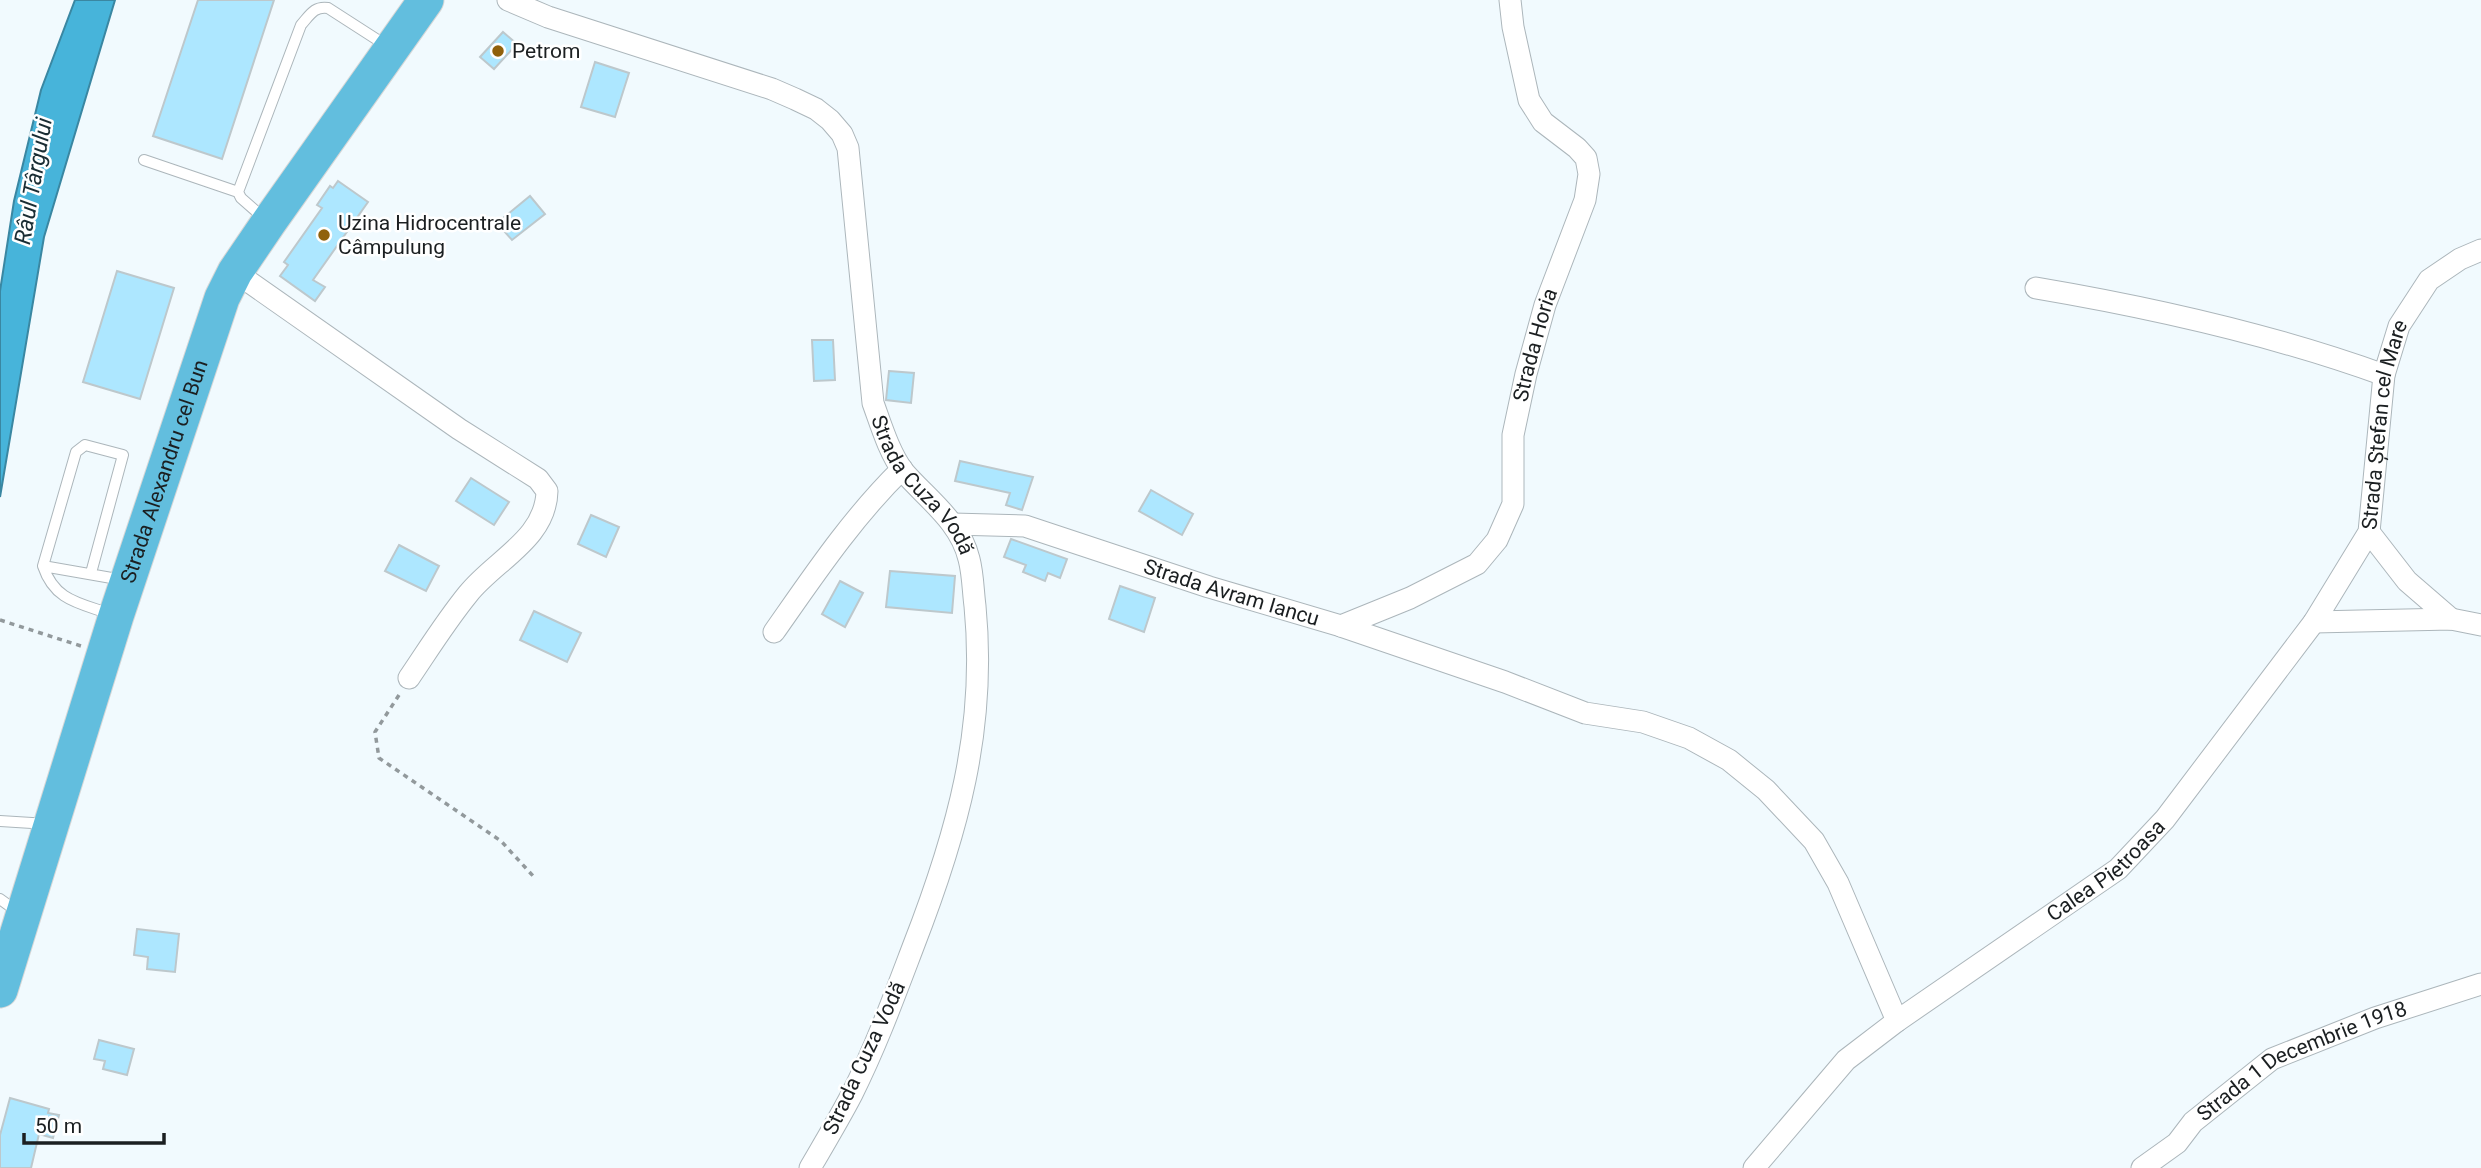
<svg xmlns="http://www.w3.org/2000/svg" width="2481" height="1168" font-family="Roboto,sans-serif">
  <style>
    .water { fill: #47b4da; stroke: #3a87a2; stroke-width: 2 }
    .building { fill: #ade7ff; stroke: #bdc8cc; stroke-width: 2 }
    .lines { fill: none; stroke-linecap: round; stroke-linejoin: round }
    .service-casing { stroke: #acb6bb; stroke-width: 12 }
    .minor-casing { stroke: #acb6bb; stroke-width: 23 }
    .trunk-casing { stroke: #d6d7d7; stroke-width: 37 }
    .path { stroke: #92999c; stroke-width: 3.5; stroke-dasharray: 5 5; stroke-linecap: butt }
    .service { stroke: #fff; stroke-width: 10 }
    .minor { stroke: #fff; stroke-width: 21 }
    .trunk { stroke: #62bede; stroke-width: 35 }
    .poi-dot { fill: #90610c; stroke: #fff; stroke-width: 2.5 }
    .labels { text-anchor: middle; stroke-width: 5; stroke-linejoin: round; paint-order: stroke }
    .poi-label { font-size: 21px; fill: #1b1f21; stroke: #fff; text-anchor: start }
    .street-label { font-size: 21px; fill: #1b1f21; stroke: #fff }
    .water-label { font-size: 23px; font-style: italic; fill: #1a2d34; stroke: #fff }
  </style>
  <rect width="100%" height="100%" fill="#f1fafe"/>
  <path class="water" d="M75,0h40l-71,237 -44,260v-206l14,-90 27,-111z"/>
  <path class="building" d="M198,0h76l-52,159 -69,-23z
    M503,32l14,12 -23,25 -14,-12z
    M595,62l34,11 -14,44 -34,-10z
    M338,181l30,21 -55,78 12,7 -10,14 -35,-25 8,-11 -4,-3 38,-54 -5,-3 13,-19 3,2z
    M530,196l15,18 -33,26 -15,-17z
    M117,271l57,17 -34,111 -57,-17z
    M812,340h21l2,40 -21,1z
    M889,371l25,2 -3,30 -25,-3z
    M960,461l73,16 -11,33 -16,-5 4,-12 -55,-12z
    M471,478l38,24 -15,23 -38,-24z
    M1151,490l42,24 -11,21 -43,-24z
    M591,515l28,12 -13,30 -28,-13z
    M1011,539l56,20 -7,19 -12,-5 -3,8 -22,-9 3,-7 -22,-8z
    M399,545l40,21 -13,25 -41,-20z
    M890,571l65,5 -3,37 -66,-6z
    M840,581l23,12 -18,34 -23,-13z
    M1120,586l35,12 -11,34 -35,-13z
    M534,611l47,22 -14,29 -47,-22z
    M137,929l42,5 -4,38 -28,-3 1,-12 -14,-2z
    M99,1040l35,9 -7,26 -24,-6 2,-8 -11,-2z
    M10,1098l39,11 -1,4 11,2 -6,23 -14,-4 -8,34h-31v-33z"/>
  <g class="lines">
    <defs>
      <path id="service" d="M144,160l94,32
        M266,220l-25,-22 -3,-6 63,-167c9,-10 13,-19 27,-17l59,38
        M43,566l80,14
        M91,573l32,-118 -38,-10 -9,7 -33,114c12,36 38,37 70,49
        M0,821l48,3
        M0,899l18,13"/>
      <g id="minor">
        <path id="s1" d="M508,0l40,17 224,72 23,10 21,10 14,11 12,14 6,14 25,255c8,22 16,49 30,68 24,28 57,50 66,88 4,15 4,32 6,47 12,123 -18,228 -62,341 -19,50 -37,99 -61,147 -13,25 -28,50 -42,74"/>
        <path d="M235,272l224,157 79,50 9,12c-1,48 -52,69 -79,103 -22,27 -40,56 -59,84"/>
        <path d="M2036,288c118,20 235,46 348,87"/>
        <path id="s2" d="M953,524l72,2 184,61 132,39 164,56 80,31 58,9 46,16 40,22 37,30 48,51 24,42 59,138"/>
        <path d="M2369,532l38,49 44,38"/>
        <path d="M2314,622l137,-3 30,6"/>
        <path id="s3" d="M1341,626l69,-28 67,-34 20,-24 16,-36v-69l13,-61 19,-69 40,-105 4,-26 -3,-16 -9,-10 -34,-26 -14,-22 -16,-73 -3,-27"/>
        <path d="M774,632c40,-57 78,-114 128,-163"/>
        <path id="s4" d="M1754,1168l92,-108 51,-39 221,-152 47,-50 149,-197 55,-90 15,-157 15,-49 30,-46 31,-21 21,-9"/>
        <path id="s5" d="M2142,1168l35,-25 16,-21 79,-63 103,-41 106,-34"/>
      </g>
      <g id="trunk">
        <path id="s6" d="M0,990l116,-374 106,-318 13,-26 34,-50 157,-222"/>
      </g>
    </defs>
    <use href="#service" class="service-casing"/>
    <use href="#minor" class="minor-casing"/>
    <use href="#trunk" class="trunk-casing"/>
    <path class="path" d="M0,620l81,26
      M399,695l-24,37 4,26 122,83 33,36"/>
    <use href="#service" class="service"/>
    <use href="#minor" class="minor"/>
    <use href="#trunk" class="trunk"/>
  </g>
  <g class="poi-dot">
    <circle cx="498" cy="51" r="7"/>
    <circle cx="324" cy="235" r="7"/>
  </g>
  <g class="labels">
    <g class="poi-label">
      <text x="512" y="58">Petrom</text>
      <text x="338" y="230">Uzina Hidrocentrale<tspan x="338" dy="24">Câmpulung</tspan></text>
    </g>
    <g class="street-label">
      <text dy="7" stroke="none"><textPath href="#s3" startOffset="382">Strada Horia</textPath></text>
      <text dy="7" stroke="none"><textPath href="#s4" startOffset="1004">Strada Ștefan cel Mare</textPath></text>
      <text dy="7" stroke="none"><textPath href="#s6" startOffset="544">Strada Alexandru cel Bun</textPath></text>
      <text dy="7" stroke="none"><textPath href="#s1" startOffset="732">Strada Cuza Vodă</textPath></text>
      <text dy="7" stroke="none"><textPath href="#s2" startOffset="289">Strada Avram Iancu</textPath></text>
      <text dy="7" stroke="none"><textPath href="#s4" startOffset="464">Calea Pietroasa</textPath></text>
      <text transform="translate(864 1058) rotate(-65)" y="7">Strada Cuza Vodă</text>
      <text dy="7" stroke="none"><textPath href="#s5" startOffset="196">Strada 1 Decembrie 1918</textPath></text>
    </g>
    <g class="water-label">
      <text transform="translate(33 181) rotate(-80)" y="8">Râul Târgului</text>
    </g>
  </g>
  <path d="M24 1133v10h140v-10" fill="none" stroke="#1b1f21" stroke-width="3.5"/>
  <text x="35" y="1133" font-size="21" fill="#1b1f21" stroke="#ffffff" stroke-width="5" paint-order="stroke">50 m</text>
</svg>
